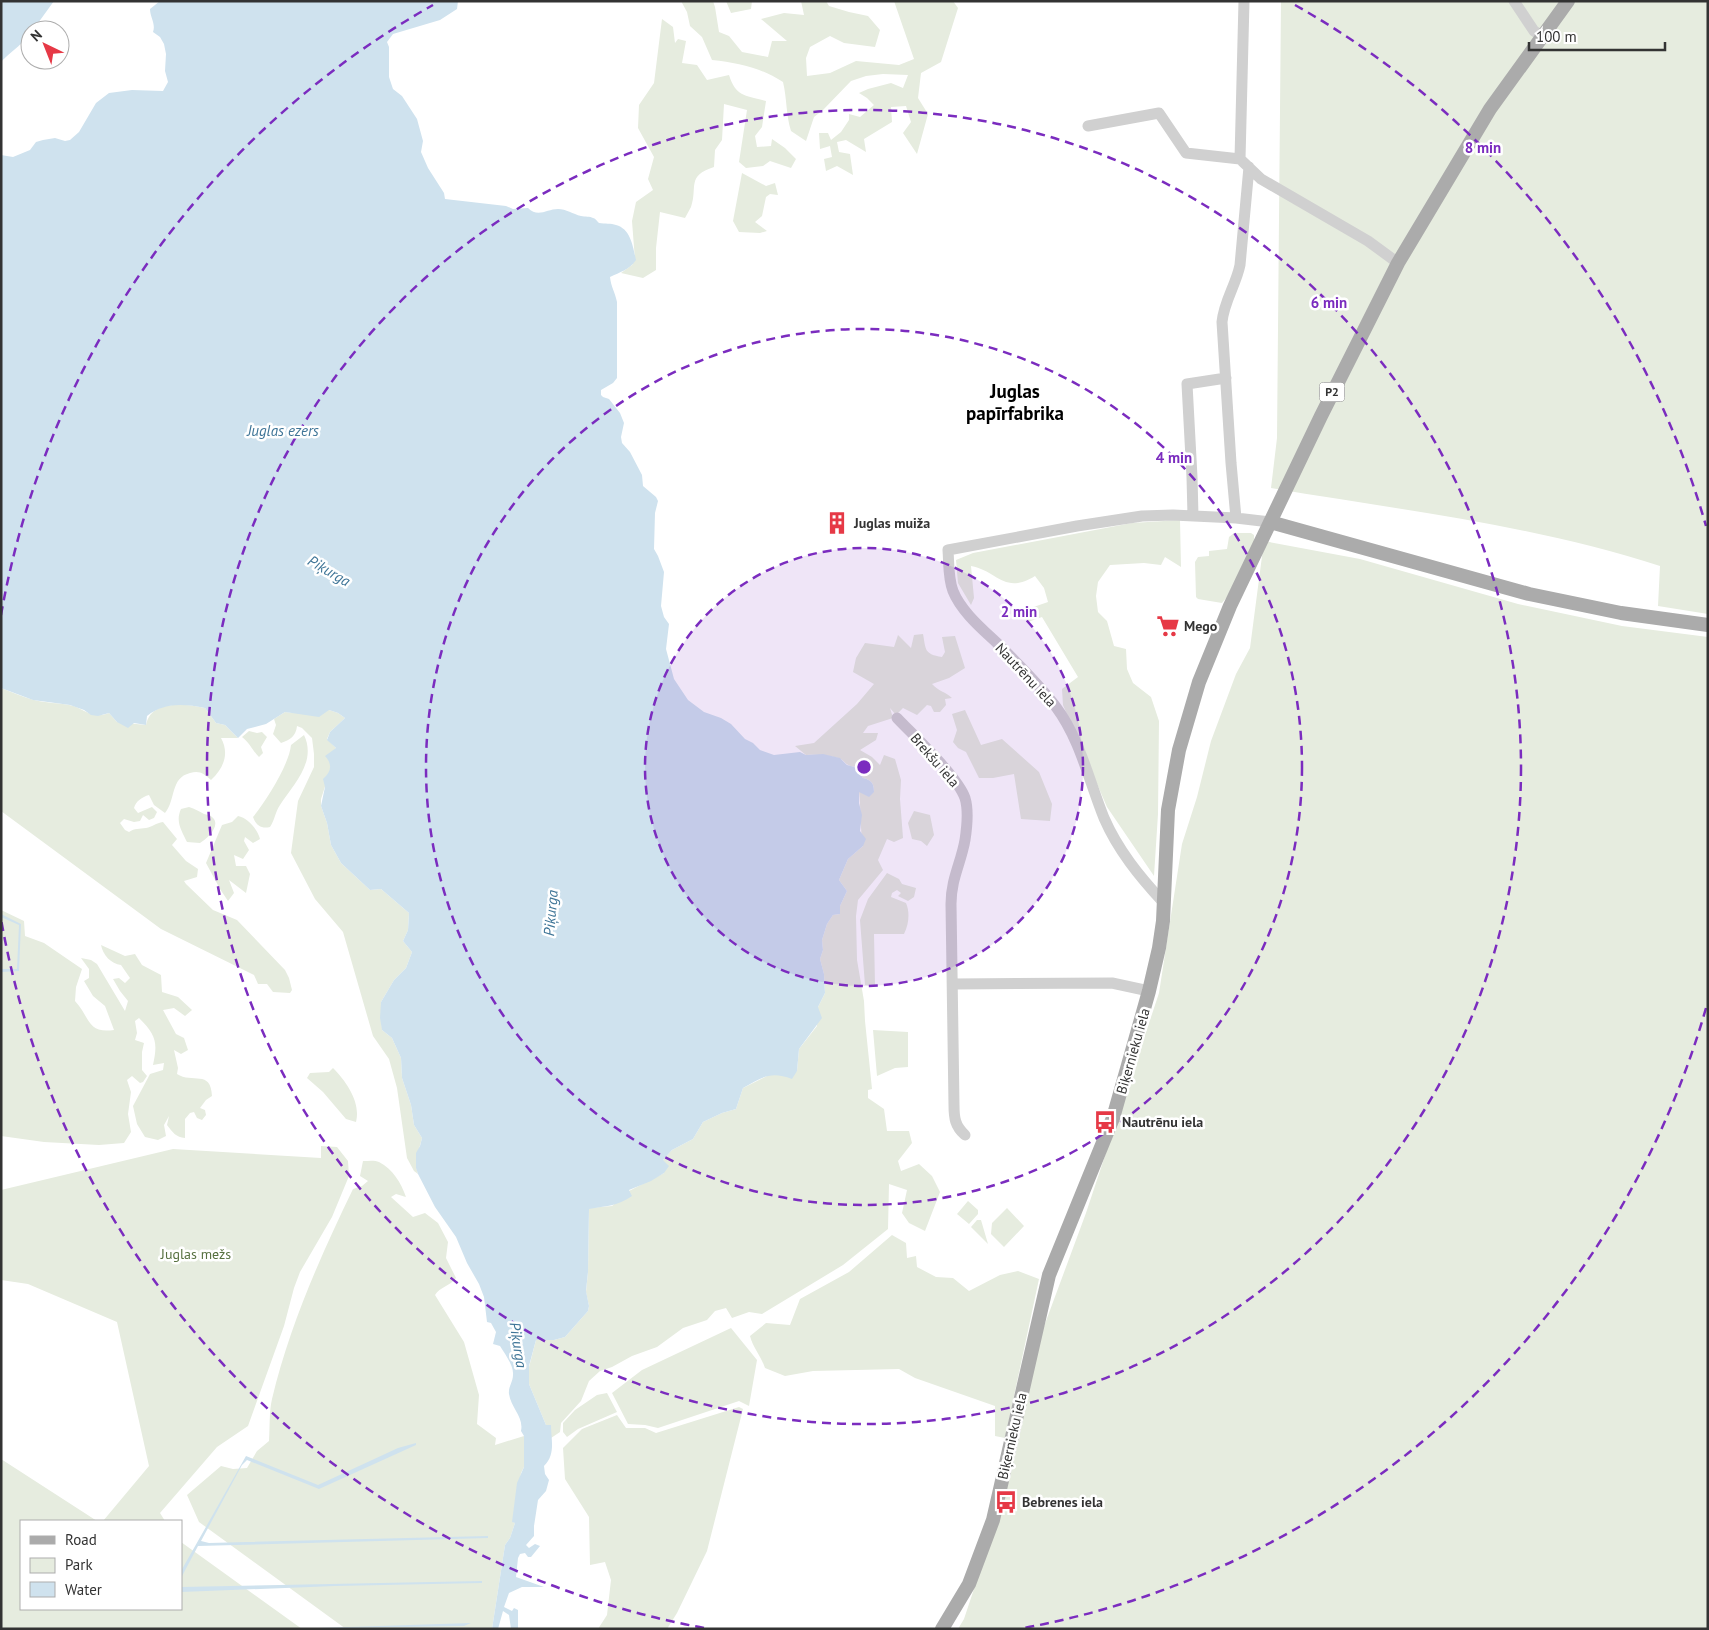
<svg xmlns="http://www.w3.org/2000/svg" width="1709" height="1630" font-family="'PT Sans',sans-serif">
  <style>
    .green { fill: #e6ecdf }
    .water { fill: #cfe2ee }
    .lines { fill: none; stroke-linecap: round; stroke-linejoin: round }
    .minor { stroke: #d0d0d0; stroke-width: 11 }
    .major { stroke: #ababab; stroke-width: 14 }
    .ring { fill: none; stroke: #7b2cbf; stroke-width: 2.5; stroke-dasharray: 9 6 }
    .labels { text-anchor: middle; stroke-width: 5; stroke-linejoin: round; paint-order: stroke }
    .shield { fill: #fff; stroke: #707070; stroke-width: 1 }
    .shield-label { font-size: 12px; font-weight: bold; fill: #333 }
    .poi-label { font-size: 14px; font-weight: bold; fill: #333; stroke: #fff; text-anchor: start }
    .street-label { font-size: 14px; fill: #333; stroke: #fff }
    .park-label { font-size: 14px; fill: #56703f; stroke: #fff }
    .water-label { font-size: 15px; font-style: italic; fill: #3f7597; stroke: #fff }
    .district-label { font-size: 19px; font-weight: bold; fill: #000; stroke: #fff }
    .centre { fill: #7b2cbf; stroke: #fff; stroke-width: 2.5 }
    .ring-label { font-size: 15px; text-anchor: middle; font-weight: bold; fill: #7b2cbf; stroke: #fff; stroke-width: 5; stroke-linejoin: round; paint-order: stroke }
  </style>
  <rect width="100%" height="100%" fill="#fff"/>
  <path class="green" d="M681,1h32l2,6 4,25 10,4 13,16 26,5 4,-16h15l-26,-22 23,-6 20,2 -3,-14h25l3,5 20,6 19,4 12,14 -5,17 -31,-4 -14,-7 -20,11 -4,11 1,18 23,-3 26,-12 43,4 15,-6 -20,-58h59l5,7 -17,54 -20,11 -3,25 10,16 -11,40 -14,-21 8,-11 -5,-16 -15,1 1,15 -28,17 2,13 -20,-12 -9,2 2,10 11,2 3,21 -16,-9 -11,5 -2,-12 8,-2 -2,-11 -10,3 -1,-16h9l3,7 10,-8 8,-12v-6l11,3 14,-12 -7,-7 -8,-5 9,-4 23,-6 12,5 5,-13 -25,-1 -17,2 -15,5 -28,29 -9,7 -8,24 -15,-10c-5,-16 -4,-32 -8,-49 -24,-15 -44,-19 -71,-22l-10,-23 -12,-11 -3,-14z
    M726,1h26l-1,8 -20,4z
    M1281,1h427v613l-50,-8 2,-40c-125,-41 -260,-56 -389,-78l6,-50z
    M662,19l11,8 2,16 3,-4 8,2 -4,22 15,2 10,15 22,-5c7,22 16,20 37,26l-4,26 -7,9 2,11 14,-1 1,-7 13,9 11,11 -5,9 -21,-7 -7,5 -17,2 -7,-6 8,-52 -23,-6 -2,36 -7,10 -1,17c-28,9 -16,20 -23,40 -2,4 -4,7 -6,11l-25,-6 -4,36v22l-13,8 -22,-5 11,-8 3,-5 -3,-39 4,-19 17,-12 -5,-11 6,-22 -16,-29 1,-23 15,-22z
    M742,173l24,13 9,-3 3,12 -8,-1 -4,3 -4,19 -7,6 12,9 -7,2 -21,-1 -6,-11z
    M1180,520l1,47 -16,-10 -4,8 -17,-2 -34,2 -12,17 -2,14 2,16 9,9 7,25 12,3 1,20 6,14 18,14 8,24 -1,93 -4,62 -47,-69 -44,-102 -1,-16 16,-12 -36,-60 -14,5 -9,-10 29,-10 -4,-14 -9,-12c-31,19 -37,-5 -64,-10l3,32 -3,7 -13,-22 -2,-23 17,-7 159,-30z
    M1234,533h17l3,2v8l-27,54 -5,6 -24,-4 -2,-2 -1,-35 3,-5 11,-1v-5l18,-2 2,-12z
    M1264,541l96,18 158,45 104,22 86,11v992h-750l6,-10 38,-114 34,-157 50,-135 73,-220 23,-149 15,-47 14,-56 25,-67 14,-26z
    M923,634c3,16 1,20 19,23l3,-5 -3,-15 13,-1 10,32 -16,10 -17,6c6,7 14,8 20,14l-7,1 1,6 -6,7h-6l-3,-6 -4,-1 -10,10 -14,-7 -7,7 -6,-7 3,10 -25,8 -5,7h15l-2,7 -16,10 12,7 8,8 4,-10 11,4 6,21 -1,19 3,39 -9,4 -7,-3 -9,21 5,10 -25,30 -2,16 1,44 7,41 1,20 7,68 -4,1v8l16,11 3,22h22l3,12 -14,18 3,10 18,-7 13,12 8,16 -15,39 -16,-8 -7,-10 5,-23 -18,-6 -1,45 -45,36 -81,49 -13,-2 -17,6 -6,-10 -11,3 -8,9 -24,8 -26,19 -25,9 -20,11 -12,4 -11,10 -8,20 -20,22 -1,9 -9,6v-13h-5l-17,-41v-17l7,-27h18l11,-3 23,-26 1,-5 -3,-14 2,-20 1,-64 23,-2 17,-15 35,-18 -1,-13 9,-10 21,-11 10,-17 19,-9 14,-4 7,-21 26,-13 28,-4 2,-22 18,-23 1,-19 7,-14 -1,-19 -4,-15 3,-9 -1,-10 5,-16 6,-9 7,-1v-8l7,-15 -8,-11 9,-21 15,-13c-3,-18 -2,-37 -4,-55l15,1c0,-8 -2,-12 -11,-14l-8,-11c-12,-2 -9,-7 -17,-9 -9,-3 -22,-4 -32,-3l-11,-9 19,-3 43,-39 17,-20 -21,-12 3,-14 9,-15 29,4 4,-12 13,13 3,-13z
    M1,688c11,4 22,9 33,12 12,3 23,3 35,5 16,3 21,15 40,8l8,9 29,3c5,-26 40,-21 59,-17l11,15 9,2 13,13h-17c9,16 2,31 -10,42 -7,-6 -11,-10 -21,-7 -20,5 -14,27 -25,40l-11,-8 -5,-10c-7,2 -13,6 -15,13l4,5 14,-6 5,5 -3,6 -5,2 -6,-5 -3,6 -6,1 -10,-3 -4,4 5,7 4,2c6,-4 10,-3 17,-4 6,-1 10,-5 17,-6l14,17 -5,6 14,16 12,8 -1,8 -13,4 2,3 27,26 24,10 48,50 4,8 3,12 -2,3 -17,-1 -6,-8h-9l-4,-9 -93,-46 -160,-118z
    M329,710l9,3 7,5 -15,14 -3,7 9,9 -6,14 1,6 -10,31v7l6,17 4,22 10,18 29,27 11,-1 28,24 -1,17 -5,11 9,11 -6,16 -12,12 -13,22 1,28 10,8 9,20 1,20 9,27 3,20 8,13c-3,14 -9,20 -4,36l-4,-3 -7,-13 -10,-70 -8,-29 -16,-23 -30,-104 -28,-33 -24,-46 7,-52 16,-34v-13l-2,-16 -10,-10 -5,-2c-1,10 -7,14 -16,17l-8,-9 3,-9 -2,-6 11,-7 9,1z
    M965,710l16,35 21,-6 37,33 13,32 -2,17 -29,-2 -7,-45 -21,4h-14l-13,-26 -8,-4 -5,-6 4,-12 -5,-16z
    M249,731l8,2 5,-1 5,5 -6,10 2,6 -4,4c-7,-7 -9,-14 -17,-20z
    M304,735c13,27 -11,50 -24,70 -5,7 -5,15 -10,22 -8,2 -14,-1 -17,-10 13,-16 36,-52 38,-72z
    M189,807c6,2 10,4 15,7 3,1 6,1 8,3 10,8 -5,22 -12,26l-13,-1c-5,-11 -12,-20 -6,-33z
    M914,811l16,4 4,20 -7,11 -6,-5 -9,-2 -4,-16z
    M238,816c10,2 20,14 22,23l-7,4 -8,-6 -1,4 5,9 -6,9 -9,-4 2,11h10l4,8 -4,19 -17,-13 5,13 -6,8 -8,-12 -14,-26 16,-38 10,-3z
    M887,873l12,6 3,5 14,4 -2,9 -6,4 -10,-5 3,-3 -4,-3 -5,3 -1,4 15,6c4,9 3,21 -2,31h-30l1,52 -10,-1 -5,-65 8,-21z
    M1,910l23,11 1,15 19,7 38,26 -6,18 -1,14c15,16 12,33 39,29l-9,-24 -12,-10 -9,-15 5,-3v-9l-8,-11 10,2 6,4 28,47 3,-10 -8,-10 -7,-12 6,-1 6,5 5,-5 -9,-13c-10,-1 -18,-10 -20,-20l24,11 10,-2 7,11 19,10 1,17 16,5 14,13 -7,6 -11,-8 -11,2 13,24 8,4 4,12 -7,4 -7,-4 4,18 -1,6c15,10 34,-5 35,22l-6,4 -6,8 5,2 1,5 -4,5 -5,-2 -3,-6 -4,1 -5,6v19c-9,-1 -12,-5 -18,-13l2,-9 -5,9 2,11 -8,4 -13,-3 -8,-13 -4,-18 17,-32 13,-4 1,-7 -11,2c5,-23 3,-30 -14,-47l-4,3 2,12 -2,7 9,3 -2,9v18l5,6 -4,6 -3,1 -8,-7 -5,4 4,12 -3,22 3,18 -7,11 -25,2 -55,-3 -43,-6z
    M873,1030l35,2v35l-13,1 -18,8z
    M333,1068c14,14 28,35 23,54l-10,-3 -23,-27 -16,-14 3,-5 19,-1z
    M321,1146l16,1 11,14 1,15 -17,41 -32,55 -6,16 -10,38 -36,100 -31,21 -57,66 5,8h-62l46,-55 -32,-144 -89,-38 -27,-4v-90l172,-41 148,9z
    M363,1161c5,0 12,-1 16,1 14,7 22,21 27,35l-10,-3 -5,3 22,20 12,-4 13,10 10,19 -2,16 10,20c-6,8 -16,9 -21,17l29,47 15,53 -2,29 19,14 -1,7 29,-9v31l-3,6 -8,49 2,1 -5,15 -5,7 -13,84h-146l-147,-107 -12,-27 34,-29 12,3 14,-1 10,-17 12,-10c1,-14 0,-29 3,-42 17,-72 49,-144 81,-210l9,-3 6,-5 -8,-5z
    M968,1201l10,9v4l-9,10 -12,-10z
    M1007,1208l17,18 -20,21 -13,-13 1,-11z
    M977,1220h4l7,24 -17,-17z
    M892,1235l14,8 1,15 9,-2 1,11 19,10 17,1 16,13 31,-16 18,-4 21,8 -34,159 -10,-2v-30l-80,-28 -16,-9 -86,2 -28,5 -20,-8c-4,-12 -12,-20 -15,-32l16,-13 24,2 10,-26 49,-27z
    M731,1328l26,32 -8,46 -10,-5 -81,27 -13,-3 -17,-1 -16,-31 30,-23z
    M607,1393l10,19 -39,17 -11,8 -4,-5v-9l12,-13 22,-15z
    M739,1407l4,2 -36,142 -30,62 -10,16h-69l9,-14 4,-35 -6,-18 -15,3 -1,-48 -24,-38 -2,-31 19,-19 35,-14 9,13h19l11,5z
    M1,1459l96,62h-76v88h160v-67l121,87h-301z"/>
  <path class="water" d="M1,1h53l-21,29h-3c-1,10 -21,23 -29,32z
    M160,1h298l-1,8 -17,11 -47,14 -6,8 2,5v30l4,12 9,7 15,23 6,22 -2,11 7,16 16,25 1,6 61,7 7,3 15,-1c10,10 19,1 30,1 8,0 15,5 23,7 4,1 9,0 12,2 2,0 4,3 6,5 6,1 12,0 17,2 15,4 17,22 20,35 -7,10 -16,12 -26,17 1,10 5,15 7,25v76l-4,5 -12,7v5l2,2 6,2 11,14 4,10 -3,14 1,6 8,9 12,23 1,11 13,11 2,4 -3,12 -1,36 4,7 6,16 -3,34 3,11 5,7 -3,25 8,30 14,21 16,12 17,6 10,6 14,15 8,4 7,7 14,5 26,-3 6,3 17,-1 17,4 7,7 8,2 8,11c9,2 11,6 11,14l-5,5 -10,-5v11l3,12 -2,16 6,8 -3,7 -15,13 -9,21 8,11 -7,15v8l-7,1 -6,9 -5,16 1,10 -3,9 4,15 1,19 -7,14 4,11 -23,31 -2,22 -5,8c-21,-8 -30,-2 -49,9l-7,21 -14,4 -19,9 -10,17 -21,11 -9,10 6,6 -5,7 -13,8 -22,9 3,6c-14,10 -26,10 -43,13l-1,63 -2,19 3,15 -1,5 -23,26 -11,3h-18l-7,26v18l17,41h5c0,15 5,29 -7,41l1,8 4,6 -3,11 -8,9 -4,26v10l-8,9 3,3 6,-4 5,2 -9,11h-3l-3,-4 -5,1 -2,4 -2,19 28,10h-22l-13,6 -5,14 8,4 2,-3 4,2v19h-7l-2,-14 -6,-4 -5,18h-6l13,-84 5,-7 5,-15 -3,-1 5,-39 7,-16v-31l-3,-5c3,-14 -10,-23 -12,-37 -1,-7 4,-12 4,-19 1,-9 -8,-21 -13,-29l-7,-2 3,-12 -5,-9 -4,-1 -3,-25 -5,-13 -12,-21 -11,-26 -21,-30 -17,-33 -2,-6v-15l4,-7 2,-8 -8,-13 -3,-20 -9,-27 -1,-20 -9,-20 -10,-8 -2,-12 1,-16 13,-22 12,-12 6,-16 -9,-11 5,-11 1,-17 -28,-24 -11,1 -29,-27 -10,-18 -4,-22 -6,-17 4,-19 -2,-8c8,-7 10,-14 2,-23l11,-8 -9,-8 3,-8 15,-14 -7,-5 -9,-3 -10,7 -34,-5 -19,12 -19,5 -9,9 -13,-13 -9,-2 -11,-15c-21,-4 -40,-6 -58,8l-1,9 -12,-2 -6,5 -11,-6 -8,-9 -11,3 -7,-1 -7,-5 -14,-5 -37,-5 -32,-12v-533l12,2 17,-7 6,-8 7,-2 12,-2 10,3 5,-1 9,-8 17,-29 13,-10 23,-3 31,1 5,-9 -3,-11 1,-17 -2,-10 -4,-7 -7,-5c3,-8 -3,-15 -3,-23z
    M1,914l20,10 -2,47 -18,1v-3h16l2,-44 -18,-8z
    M416,1443v2l-97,44 -72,-29 -5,5 -41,76 8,2 279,-7v2l-290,8 -17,32v-7l65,-115 72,29 80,-37z
    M482,1581v2l-147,3 -154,6v-5z
    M471,1623l-7,3 -176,3z"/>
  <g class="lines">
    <path class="minor" d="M1514,1l20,30 8,5
      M1088,126l71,-13 27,40 54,6 21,20 107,62 30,22
      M1240,159l4,-158
      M1193,516l-1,-39 -5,-93 39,-6
      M1236,518l-5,-55 -9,-141c2,-21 14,-37 18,-57l9,-98
      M897,718c17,18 61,59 68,80 4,13 2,29 0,42 -4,23 -14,39 -14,64l3,201c0,13 1,21 11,30
      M1163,902c-24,-26 -45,-52 -59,-84 -15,-37 -24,-79 -48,-111 -17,-23 -39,-44 -59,-64 -16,-15 -36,-32 -44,-52 -5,-13 -4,-28 -5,-41l129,-24 65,-10 31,-1 63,3 34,4
      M953,984l159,-1 37,8"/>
    <path class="major" d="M1270,522l259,72 92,19 87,12
      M942,1629l27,-45 24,-64 56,-245 64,-157 36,-127 10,-43 4,-27 5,-111 11,-60 20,-68 31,-76 91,-190 77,-153 92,-154 78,-108"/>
  </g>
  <circle cx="864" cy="767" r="219" fill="#7b2cbf" fill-opacity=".12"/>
  <g class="ring">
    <circle cx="864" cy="767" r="219"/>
    <circle cx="864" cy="767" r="438"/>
    <circle cx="864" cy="767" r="657"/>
    <path d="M1706 1008A876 876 0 0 1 1024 1628M704 1628A876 876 0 0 1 1 919M1 615A876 876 0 0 1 433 5M1295 5A876 876 0 0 1 1706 526"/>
  </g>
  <defs>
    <symbol id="building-bare" viewBox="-9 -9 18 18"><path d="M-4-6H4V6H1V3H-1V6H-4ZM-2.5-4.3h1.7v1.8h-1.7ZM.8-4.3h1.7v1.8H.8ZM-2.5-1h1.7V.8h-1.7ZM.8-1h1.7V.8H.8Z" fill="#e63946" stroke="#fff" stroke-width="2.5" paint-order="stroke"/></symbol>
    <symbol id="supermarket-bare" viewBox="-9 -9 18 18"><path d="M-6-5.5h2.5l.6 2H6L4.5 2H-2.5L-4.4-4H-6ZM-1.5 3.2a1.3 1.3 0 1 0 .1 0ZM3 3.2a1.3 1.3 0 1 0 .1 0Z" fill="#e63946" stroke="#fff" stroke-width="2.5" paint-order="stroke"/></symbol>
    <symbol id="bus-bare" viewBox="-9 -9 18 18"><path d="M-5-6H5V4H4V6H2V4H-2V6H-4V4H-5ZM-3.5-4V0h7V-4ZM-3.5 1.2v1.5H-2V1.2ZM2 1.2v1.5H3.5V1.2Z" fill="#e63946" stroke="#fff" stroke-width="2.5" paint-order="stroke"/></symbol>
  </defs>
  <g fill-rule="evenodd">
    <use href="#building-bare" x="821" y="507" width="32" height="32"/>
    <use href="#supermarket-bare" x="1152" y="610" width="32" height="32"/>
    <use href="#bus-bare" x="1089" y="1106" width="32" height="32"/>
    <use href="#bus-bare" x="990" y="1486" width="32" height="32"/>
  </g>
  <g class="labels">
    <rect class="shield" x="1319.5" y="382.5" width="25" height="19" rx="4"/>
    <g class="shield-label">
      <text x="1332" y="396">P2</text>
    </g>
    <g class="poi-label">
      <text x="854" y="528">Juglas muiža</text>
      <text x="1184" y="631">Mego</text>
      <text x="1122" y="1127">Nautrēnu iela</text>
      <text x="1022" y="1507">Bebrenes iela</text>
    </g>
    <g class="street-label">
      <text transform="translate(1026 675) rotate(47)" y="5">Nautrēnu iela</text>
      <text transform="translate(935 760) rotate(49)" y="5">Brekšu iela</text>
      <text transform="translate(1133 1051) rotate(-74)" y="5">Biķernieku iela</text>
      <text transform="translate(1012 1436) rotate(-77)" y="5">Biķernieku iela</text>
    </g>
    <g class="park-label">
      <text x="196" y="1259">Juglas mežs</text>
    </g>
    <g class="water-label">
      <text x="283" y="436">Juglas ezers</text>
      <text transform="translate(329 571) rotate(30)" y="5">Piķurga</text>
      <text transform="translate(551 913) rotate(-85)" y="5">Piķurga</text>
      <text transform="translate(518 1345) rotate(81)" y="5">Piķurga</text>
    </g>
    <g class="district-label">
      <text x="1015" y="398">Juglas<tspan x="1015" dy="22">papīrfabrika</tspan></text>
    </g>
  </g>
  <circle cx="864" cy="767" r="8" class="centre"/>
  <g class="ring-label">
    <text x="1483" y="153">8 min</text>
    <text x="1329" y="308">6 min</text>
    <text x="1174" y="463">4 min</text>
    <text x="1019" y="617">2 min</text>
  </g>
  <rect width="1709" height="1630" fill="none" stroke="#333333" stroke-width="5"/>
  <rect x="20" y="1520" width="162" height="90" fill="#ffffff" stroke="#adadad"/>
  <rect x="30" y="1536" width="25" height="8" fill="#ababab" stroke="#adadad"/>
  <text x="65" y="1545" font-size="15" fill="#333333">Road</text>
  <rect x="30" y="1558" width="25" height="15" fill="#e6ecdf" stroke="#adadad"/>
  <text x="65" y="1570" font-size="15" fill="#333333">Park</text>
  <rect x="30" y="1582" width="25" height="15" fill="#cfe2ee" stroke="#adadad"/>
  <text x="65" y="1595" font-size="15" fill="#333333">Water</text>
  <g transform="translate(45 45) rotate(317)"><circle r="24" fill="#ffffff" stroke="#adadad"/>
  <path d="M0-4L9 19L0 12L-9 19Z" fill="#e63946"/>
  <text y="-8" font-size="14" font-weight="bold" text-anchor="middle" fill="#333333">N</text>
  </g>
  <path d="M1529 42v8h136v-8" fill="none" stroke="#333333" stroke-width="2.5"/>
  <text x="1536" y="42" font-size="15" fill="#333333" stroke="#ffffff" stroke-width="4" paint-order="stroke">100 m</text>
</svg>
